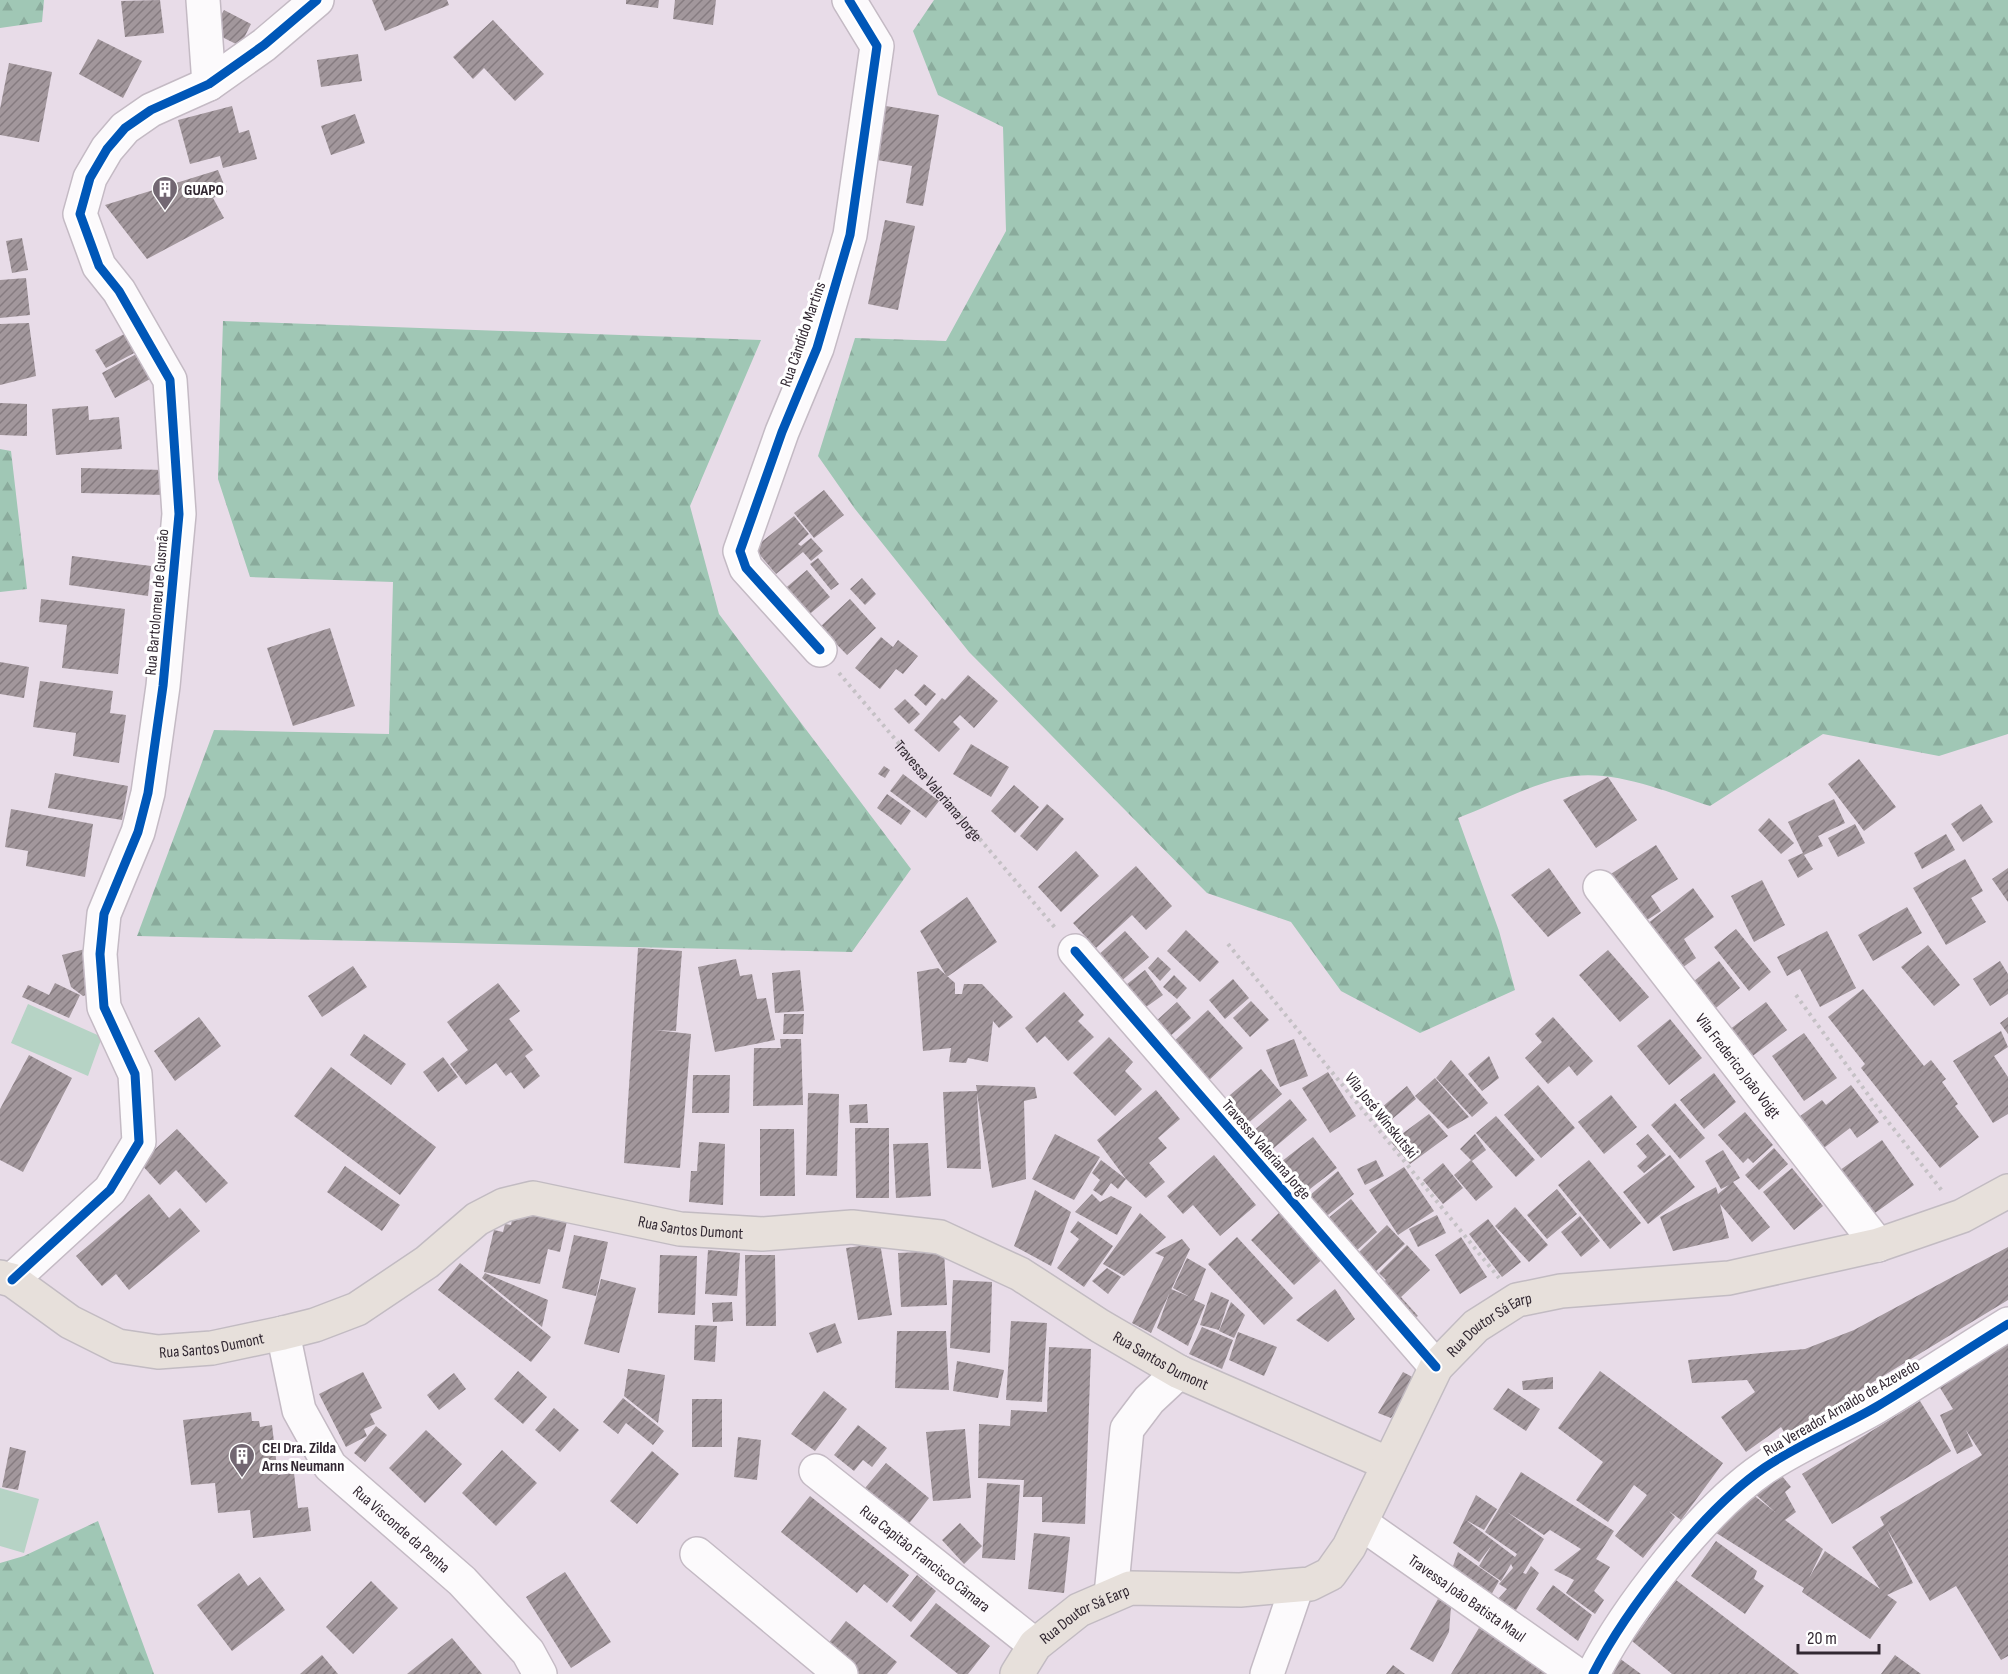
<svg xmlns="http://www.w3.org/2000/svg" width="2008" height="1674" font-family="'Sofia Sans Condensed',sans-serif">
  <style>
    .forest { fill: url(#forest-firs) }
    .pitch { fill: #b6d3c5 }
    .building { fill: url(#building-hatch) }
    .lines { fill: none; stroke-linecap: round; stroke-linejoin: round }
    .minor-casing { stroke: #c4bac4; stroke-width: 36 }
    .major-casing { stroke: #c2bbc2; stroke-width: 36 }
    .path { stroke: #c5c1c5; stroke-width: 4; stroke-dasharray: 3 4.5; stroke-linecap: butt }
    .minor { stroke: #fcfafc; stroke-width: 33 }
    .major { stroke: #e7e0db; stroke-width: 33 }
    .cycleway-casing { stroke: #fff; stroke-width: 13 }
    .cycleway { stroke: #0057b8; stroke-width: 9 }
    .labels { text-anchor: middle; stroke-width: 6; stroke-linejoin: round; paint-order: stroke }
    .poi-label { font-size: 16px; font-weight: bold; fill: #322832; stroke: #fff; text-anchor: start }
    .street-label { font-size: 16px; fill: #322832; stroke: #fff }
  </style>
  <defs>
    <pattern id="forest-firs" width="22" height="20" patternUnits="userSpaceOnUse" patternTransform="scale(1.5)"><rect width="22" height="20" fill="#a0c7b5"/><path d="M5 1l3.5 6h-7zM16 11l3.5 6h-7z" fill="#8aab9c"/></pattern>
    <pattern id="building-hatch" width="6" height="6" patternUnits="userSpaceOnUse" patternTransform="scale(1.5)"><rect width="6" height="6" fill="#a2979c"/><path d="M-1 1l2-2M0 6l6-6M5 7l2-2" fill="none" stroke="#857b80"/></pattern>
  </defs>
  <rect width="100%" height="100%" fill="#e8dce8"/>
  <path class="forest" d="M0,0h44l-2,22 -42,6z
    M934,0h1074v734l-69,22 -116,-22 -113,72c-46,-15 -100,-39 -148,-28 -32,7 -72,28 -104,40l41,113 16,59 -95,43 -79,-42 -50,-69 -84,-29 -238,-241 -114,-143 -37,-53 37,-118 91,3 60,-110 -3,-104 -65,-32 -25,-64z
    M223,321l538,19 -71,166 29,108 192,255 -59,83 -715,-16 77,-206 175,4 4,-152 -143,-5 -32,-98z
    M0,449l11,2 16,138 -27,3z
    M98,1521l56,153h-154v-111l24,-7z"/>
  <path class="pitch" d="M28,1004l74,33 -14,39 -77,-33z
    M0,1488l39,11 -15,54 -24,-7z"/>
  <path class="building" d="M160,0l4,33 -39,4 -4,-36z
    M372,0h75l2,5 -64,26z
    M626,0h33l-1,8 -32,-4z
    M675,0h41l-3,25 -40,-6z
    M224,10l27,14 -11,22 -28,-14z
    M493,20l51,54 -29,27 -31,-33 -11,11 -20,-22z
    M98,39l44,22 -19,37 -44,-24z
    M358,54l4,27 -41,6 -4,-27z
    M9,63l43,9 -13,70 -39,-7v-26z
    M880,105l59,10 -16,91 -17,-3 6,-37 -41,-7z
    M232,106l7,27 10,-3 8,29 -34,9 -3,-12 -30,8 -12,-44z
    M355,114l10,29 -34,12 -10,-29z
    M218,170l9,22 -14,6 11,20 -77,41 -42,-54z
    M885,220l30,6 -17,84 -30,-6z
    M22,238l6,32 -16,3 -6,-32z
    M26,278l4,37 -30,3v-38z
    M29,323l7,53 -36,9v-61z
    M126,333l10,19 -30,16 -11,-18z
    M138,353l14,25 -37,20 -13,-25z
    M0,403l27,1v32l-27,-1z
    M88,406l1,14 30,-3 3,32 -66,6 -4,-46z
    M81,468l84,2v25l-84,-2z
    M824,490l20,25 -30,23 -20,-25z
    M794,516l15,18 -11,10 3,2 10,-8 12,13 -12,10 -8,-9 -27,22 -22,-26z
    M72,556l79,10 -3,30 -79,-11z
    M818,558l21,26 -8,6 -21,-26z
    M807,570l23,27 -25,21 -23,-27z
    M862,578l14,16 -11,11 -15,-16z
    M41,599l84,10 -7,65 -56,-6 5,-43 -28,-3z
    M850,599l26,29 -29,27 -27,-28z
    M330,628l25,78 -62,20 -26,-78z
    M881,637l12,10 5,-7 20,16 -15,18 -7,-5 -16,20 -25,-21z
    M0,662l29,5 -5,31 -24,-4z
    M968,675l30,26 -24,27 -14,-13 -7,7 7,7 -21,23 -25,-22 28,-32 3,2z
    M40,681l73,10 -3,22 16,2 -7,48 -46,-7 3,-23 -43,-6z
    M924,684l12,10 -10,12 -12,-11z
    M905,699l15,15 -11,10 -15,-15z
    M971,744l38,23 -18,30 -38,-23z
    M1859,759l37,48 -32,24 -36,-47z
    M884,766l6,4 -5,8 -7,-4z
    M55,773l73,13 -6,34 -74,-12z
    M903,774l36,27 -13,17 -36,-27z
    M1608,777l29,43 -41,28 -33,-48z
    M1014,785l25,22 -24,26 -24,-22z
    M887,794l24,17 -10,14 -24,-17z
    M1834,799l11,24 -27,13 5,10 -19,9 9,14 -15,9 -10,-18 15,-7 -15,-31z
    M1047,804l17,15 -27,32 -17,-15z
    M1981,804l12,18 -30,20 -12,-18z
    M11,809l82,15 -8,53 -59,-11 2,-15 -23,-4z
    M1769,818l25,25 -13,11 -23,-24z
    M1855,824l10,19 -27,14 -10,-19z
    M1946,834l9,16 -33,19 -8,-16z
    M1656,845l22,34 -27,17 10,15 -26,17 -32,-49z
    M1076,851l23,25 -38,36 -23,-25z
    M1965,859l18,32 -12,7 15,24 -40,23 -33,-57z
    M1136,866l36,40 -26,24 -14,-15 -36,33 -23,-25z
    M1549,868l32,45 -33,24 -37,-42z
    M2008,868v34l-16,-23z
    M1762,880l23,45 -31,17 -23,-46z
    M1693,888l21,29 -30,22 12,19 -24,17 -34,-44z
    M967,897l30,45 -50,35 -27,-46z
    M1907,907l15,26 -49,28 -15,-26z
    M1736,929l35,43 -22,19 -35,-44z
    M1186,930l33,32 -19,20 -33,-31z
    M1125,931l24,26 -30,26 -23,-26z
    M1827,931l29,57 -36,19 -20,-38 -13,7 -10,-19z
    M1928,945l32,40 -26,21 -33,-39z
    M638,948l44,3 -6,80 -21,-1 36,4 -11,134 -56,-5z
    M85,949l12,42 -14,5 -12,-9 -9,-32z
    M1608,950l41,47 -29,25 -41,-47z
    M1158,957l13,12 -11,12 -12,-13z
    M736,959l4,17 12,-2 5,25 9,-1 9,42 -60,12 -17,-85z
    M1719,961l21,27 -29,24 -22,-27z
    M2000,961l8,13v20l-18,12 -17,-27z
    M353,966l14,21 -45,30 -14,-21z
    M938,968l17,15v11h7l2,-10h18l31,33 -14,11 -6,-7 -5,41 -20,-4 -2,5 -17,-1 2,-14 -28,3 -6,-79z
    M800,970l4,41 -29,2 -3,-40z
    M1145,970l18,25 -24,17 -17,-24z
    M1174,975l13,13 -10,11 -14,-12z
    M1233,979l16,19 -24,21 -16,-19z
    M55,983l25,12 -11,23 -47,-21 6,-12 21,10z
    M498,983l22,28 -11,8 24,31 -8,6 15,20 -16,13 -13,-17 -5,4 -10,-13 -30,22 -16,-21 18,-14 -21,-28z
    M1863,989l61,77 7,-6 15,19 -4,3 16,22 -3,2 24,31 -39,31 -79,-100 4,-4 -37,-47z
    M1064,992l20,23 -6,6 16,16 -26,24 -23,-25 -8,7 -12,-15z
    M1251,1001l18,19 -19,17 -17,-19z
    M1177,1002l14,16 -23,20 -14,-15z
    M1766,1002l21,28 -41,31 -21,-28z
    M1208,1010l35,38 -36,34 -35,-39z
    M784,1014h20l-1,20h-20z
    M199,1017l22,29 -46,35 -21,-30z
    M1553,1017l40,44 -16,15 -8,-10 -21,18 -23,-26 17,-16 -7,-8z
    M2008,1017v17l-8,-11z
    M1670,1019l32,39 -33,27 -32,-39z
    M2001,1031l7,16 -14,9 14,21v37l-15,9 -40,-62z
    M1804,1033l33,45 -33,23 -32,-45z
    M364,1034l42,30 -15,21 -41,-30z
    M1109,1037l24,25 -8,9 17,18 -27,27 -42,-43z
    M780,1039h21l2,66 -50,1 1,-58h27z
    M1294,1039l14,37 -28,11 -14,-37z
    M29,1055l43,23 -49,94 -23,-12v-51z
    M1489,1056l10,22 -17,13 -14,-17z
    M443,1057l15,20 -20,15 -15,-20z
    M1451,1060l37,43 -16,14 -36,-39z
    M331,1067l105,80 -36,48 -106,-79z
    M1261,1069l21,25 -36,31 -22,-25z
    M1328,1072l28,44 -26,17 -28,-45z
    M1714,1073l22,29 -32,27 -24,-29z
    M693,1075h37l-1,38h-37z
    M1435,1078l34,39 -21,12 -33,-33z
    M976,1085l59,2 2,11 -13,3 2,78 -34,9 -15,-95 4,76 -34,-1 -4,-76 34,-1z
    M1538,1085l37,43 -34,30 -37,-43z
    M1851,1085l28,37 -22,16 -7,-10 -34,26 -24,-32 30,-22 4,5z
    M1407,1086l9,13 -25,21 -10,-12z
    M1156,1090l24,29 -22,19 9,10 -18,15 16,19 -19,16 -20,-19 -8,10 -7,-6 -9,13 -9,-6 7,-10 -8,-7 9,-13 25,19 -29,-39z
    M808,1093l31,1 -2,82 -31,-1z
    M1611,1095l26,32 -33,27 -26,-32z
    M1290,1099l17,21 -39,33 -17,-20z
    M1675,1103l30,35 -25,21 -29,-34z
    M867,1104l1,19h-18l-1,-18z
    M1745,1112l28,33 -20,18 -5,-5 -5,5 -25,-28z
    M1429,1114l19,22 -38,28 -19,-22z
    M1496,1116l39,44 -19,17 -40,-44z
    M855,1128h34v70h-33z
    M177,1129l51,54 -22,20 -30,-33 -16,15 -20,-22z
    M760,1129h34l1,67h-35z
    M1055,1134l45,23 -26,43 -42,-21z
    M1475,1134l11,16 -14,11 -12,-12z
    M1648,1134l18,21 -22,18 -7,-7 10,-9 -11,-13z
    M1313,1137l24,31 -36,28 -24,-31z
    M1882,1140l32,45 -46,33 -32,-45z
    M699,1142l26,2 -2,61 -34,-3 2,-31h6z
    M928,1143l3,53 -35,2 -3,-54z
    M1774,1148l14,16 -29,26 -14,-15z
    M1723,1150l17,28 -7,4 37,45 -18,15 -32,-38 9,34 -56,13 -13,-34 56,-30 2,7 11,-9 -8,4 -16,-28z
    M1214,1155l42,50 -36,31 -27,-31 -10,9 -16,-18z
    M1670,1155l25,32 -47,37 -25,-32z
    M1376,1160l8,16 -19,9 -8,-16z
    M1471,1160l22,27 -17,14 -22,-26z
    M1589,1160l52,63 -31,26 -52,-64z
    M1443,1163l20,25 -20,16 -20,-24z
    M345,1166l55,39 -18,26 -55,-39z
    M1404,1167l30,44 -36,24 -29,-45z
    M1792,1168l31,38 -29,24 -31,-38z
    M1338,1171l16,23 -36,29 -17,-20z
    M1557,1189l20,25 -30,25 -20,-24z
    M1035,1190l36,22 -20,54 -37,-20z
    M149,1194l20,24 11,-10 20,23 -71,59 -13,-16 -14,12 -26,-30z
    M1092,1194l8,8 11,-6 21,11 -15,28 -42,-23z
    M1351,1199l26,33 -22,20 -29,-32z
    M1515,1207l33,38 -19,17 -34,-36z
    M1283,1209l44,46 -33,30 -43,-45z
    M514,1210l53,11 -7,31 -12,-3 -8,35 -56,-12 10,-42 9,2 2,-8 6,1z
    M1140,1213l26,24 -42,39 -21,-12z
    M1437,1215l9,18 -28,14 -9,-18z
    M1580,1216l20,25 -19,16 -20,-25z
    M1488,1219l33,43 -19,15 -33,-43z
    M1078,1221l35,25 -29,41 -27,-19 22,-29 -9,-7z
    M1387,1225l18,19 -31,29 -17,-19z
    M574,1235l34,7 -12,54 -34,-8z
    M1237,1237l56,61 -29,27 -56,-61z
    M1461,1237l26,40 -27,17 -25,-39z
    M1182,1239l8,10 -39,84 -19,-10 32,-66 -9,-4z
    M880,1243l12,72 -34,5 -12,-72z
    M1407,1245l23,25 -29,27 17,19 -14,8 -31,-34 13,-10 -7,-7z
    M2008,1247v53l-222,135 -5,-8 -35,25 -25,-35 34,-25 -8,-12 -55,3 -4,-23 117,-11 49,-19z
    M708,1250l32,3 -3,43 -32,-2z
    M944,1251l3,54 -46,2 -3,-54z
    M660,1255l37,1 -2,59 -37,-2z
    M745,1255h30l1,71h-30z
    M1187,1258l19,11 -12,31 11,5 -17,41 -31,-18 14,-39 19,8 -17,-9z
    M460,1263l91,74 -20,25 -93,-72z
    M1107,1268l14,9 -13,17 -16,-13z
    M485,1273l63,27 -6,27 -60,-49z
    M601,1279l35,9 -17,65 -35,-9z
    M953,1280l39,2 -2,71 -40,-5z
    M1335,1289l20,30 -27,23 -32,-22z
    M1211,1292l18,8 -10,30 -19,-5z
    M732,1302l1,19 -20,1 -1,-19z
    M1231,1302l14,13 -11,23 -15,-7z
    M1011,1321l36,2 -5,79 -36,-2z
    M835,1323l7,20 -25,10 -8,-20z
    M695,1325l22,1 -2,36 -21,-2z
    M1202,1327l31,13 -11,29 -33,-15z
    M897,1331h49l3,59 -54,-2z
    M1238,1332l39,15 -13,29 -35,-16z
    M2008,1332v324l-7,4 -45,-74 -26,15 -43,-72 26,54 -26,12 10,7 -27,37 -68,-47 2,-4 -94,-59 37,-39 28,22 -22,-20 25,-21 13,16 -6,5 11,20 -11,8 38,29 -14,29 16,-27 55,38 -28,-42 32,-22 -4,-8 102,-62 -16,-25 7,16 -16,8 -17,-39 13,-6 -19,-31z
    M1049,1347l42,2 -6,175 -43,-2v-25h-19l1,-17 -46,-2 1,-54 31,2 1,-16 36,2z
    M957,1361l47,9 -6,28 -45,-7z
    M628,1369l37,6 -7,48 -34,-27z
    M518,1371l29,26 -24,27 -29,-25z
    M1600,1371l123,92 -42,57 -12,-9 6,6 -32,41 -28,-22 32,-41 -13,-10 -26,37 -32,-22 27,-38 -45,-34z
    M363,1372l19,36 -12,6 5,10 -11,5 3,7 -21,11 -27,-53z
    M1403,1372l15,8 -27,38 -13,-5z
    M454,1373l12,16 -27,21 -12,-15z
    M1553,1377v12l-30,1 -1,-9z
    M1508,1388l32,21 -14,22 -33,-22z
    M824,1391l23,18 -32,42 -24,-17z
    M623,1398l41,33 -11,14 -27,-22 -8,11 -15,-12z
    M692,1399h30v48h-30z
    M1920,1401l31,50 -119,73 -30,-50z
    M554,1408l25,22 -19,22 -25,-22z
    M251,1412l1,9h7l1,6 12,-2 6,50 16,-2 4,35 10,-1 3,24 -58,7 -3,-28 -32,3 -3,-30 -24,2 -8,-65z
    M858,1425l29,23 -15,19 -9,-7 -9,11 -20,-16z
    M376,1426l11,9 -22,27 -11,-9z
    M965,1429l6,69 -38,3 -7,-69z
    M426,1430l36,34 -37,39 -36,-35z
    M738,1437l23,3 -4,40 -23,-3z
    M10,1447l16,4 -8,39 -16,-3z
    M502,1450l35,33 -41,43 -34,-33z
    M652,1451l27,23 -42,50 -27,-23z
    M886,1463l43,35 -25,32 -44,-36z
    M1521,1472l93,59 -18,28 14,8 -16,24 10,9 -9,14 -29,-21 8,-13 -20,-10 27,-21 -31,-19 -6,5 -37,-23 37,27 -21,34 3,1 5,-8 8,7 -23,37 -19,-10 10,-11 -8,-5 14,-16 -2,-4 -10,17 -22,-15 13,-21 -13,17 -26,-19 23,-48 21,14 -13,21 -18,-10 49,37 2,-3 -32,-22z
    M987,1483l33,2 -5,75 -33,-2z
    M810,1496l99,79 -22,28 -23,-19 -7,9 -76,-61z
    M960,1523l22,23 -18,18 -22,-24z
    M1034,1533l36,4 -6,56 -36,-4z
    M1716,1541l41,30 -3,8 10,7 -19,28 -54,-38z
    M1458,1552l41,29 -13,23 -38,-24z
    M565,1572l46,70 -40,26 -45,-71z
    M239,1573l9,13 12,-9 25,33 -53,41 -35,-46z
    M917,1575l19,16 -25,31 -19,-16z
    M1676,1580l123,94h-127l-40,-33z
    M371,1581l27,27 -45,46 -27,-27z
    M1553,1585l39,30 -14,26 -42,-32z
    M1438,1599l13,7 -2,26 -16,30 -23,-13z
    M936,1603l54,43 -22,28h-10l-48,-38z
    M846,1621l51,41 -10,12h-34l-30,-24z
    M1479,1628l74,46h-102z
    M452,1638l30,36h-75z
    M322,1655l16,19h-38z
    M1615,1655l26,19h-40z
    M1895,1655l26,19h-40z
    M1393,1665l12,9h-19z"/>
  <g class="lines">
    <defs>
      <g id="minor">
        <path d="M203,0l6,84"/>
        <path d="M820,650l-74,-82 -6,-17 42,-119 35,-84 33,-113 27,-189 -28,-46"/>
        <path id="s2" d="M1600,887l278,358"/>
        <path d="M1075,951l361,416"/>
        <path d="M12,1280l98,-90 29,-48 -4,-68 -31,-67 -4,-53 4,-40 34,-82 10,-39 15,-107 16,-172 -9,-134 -51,-89 -20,-25 -19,-52 10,-36 17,-29 18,-21 26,-18 58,-26 55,-39 53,-45"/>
        <path id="s3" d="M283,1333l16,77 31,56 132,115 66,71 12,22"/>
        <path id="s4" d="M816,1471l219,174"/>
        <path id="s5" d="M1361,1523l215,151"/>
        <path d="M697,1554l144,120"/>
        <path d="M1111,1595l16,-166 22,-29 30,-28"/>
        <path d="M1267,1674l30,-88"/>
        <path d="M1593,1674c33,-65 111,-165 171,-206 35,-24 76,-40 112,-61 45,-27 88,-56 132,-83"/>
      </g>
      <g id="major">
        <path id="s6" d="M0,1277l12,3 58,42 48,24 40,6 54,-4 71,-15 32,-8 42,-16 70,-47 50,-43 27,-14 29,-7 147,31 82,5 90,-7 88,10 80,37 80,52 79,46 210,92"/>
        <path id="s7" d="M1017,1674l18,-29 44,-35 51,-22 110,2 70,-6 20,-10 19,-27 87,-180 40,-41 41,-26 44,-9 168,-13 149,-33 84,-29 46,-25"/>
      </g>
    </defs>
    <use href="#minor" class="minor-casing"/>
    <use href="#major" class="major-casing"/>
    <g class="path">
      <path id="s1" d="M839,673l218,257"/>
      <path d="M1228,944l271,334"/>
      <path d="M1796,995l86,119 61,78"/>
    </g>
    <use href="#minor" class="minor"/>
    <use href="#major" class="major"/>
    <defs>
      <path id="cycleway" d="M820,650l-74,-82 -6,-17 42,-119 35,-84 33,-113 27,-189 -28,-46
        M1075,951l361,416
        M12,1280l98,-90 29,-48 -4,-68 -31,-67 -4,-53 4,-40 34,-82 10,-39 15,-107 16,-172 -9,-134 -51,-89 -20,-25 -19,-52 10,-36 17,-29 18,-21 26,-18 58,-26 55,-39 53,-45
        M1593,1674c33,-65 111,-165 171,-206 35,-24 76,-40 112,-61 45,-27 88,-56 132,-83"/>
    </defs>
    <use href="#cycleway" class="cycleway-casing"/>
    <use href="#cycleway" class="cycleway"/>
  </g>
  <defs>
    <symbol id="building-pin" viewBox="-11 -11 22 30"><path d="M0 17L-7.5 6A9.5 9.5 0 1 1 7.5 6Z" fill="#726772" stroke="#fff"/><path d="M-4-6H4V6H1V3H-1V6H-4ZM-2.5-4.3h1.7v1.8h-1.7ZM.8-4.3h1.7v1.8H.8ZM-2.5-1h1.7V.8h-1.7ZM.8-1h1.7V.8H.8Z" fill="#fff"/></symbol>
  </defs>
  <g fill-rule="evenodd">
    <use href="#building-pin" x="150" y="174" width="30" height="40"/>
    <use href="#building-pin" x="227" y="1441" width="30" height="40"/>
  </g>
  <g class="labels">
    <g class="poi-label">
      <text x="184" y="195">GUAPO</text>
      <text x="262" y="1453">CEI Dra. Zilda<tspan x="262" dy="18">Arns Neumann</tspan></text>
    </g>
    <g class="street-label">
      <text transform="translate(802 334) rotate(-71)" y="6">Rua Cândido Martins</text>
      <text transform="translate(156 602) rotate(-85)" y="6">Rua Bartolomeu de Gusmão</text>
      <text dy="6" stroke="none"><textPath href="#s1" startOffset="154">Travessa Valeriana Jorge</textPath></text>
      <text dy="6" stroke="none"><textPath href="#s2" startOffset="226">Vila Frederico João Voigt</textPath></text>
      <text transform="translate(1382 1115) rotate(51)" y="6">Vila José Winskutski</text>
      <text transform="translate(1267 1149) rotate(49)" y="6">Travessa Valeriana Jorge</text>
      <text dy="6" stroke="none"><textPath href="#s6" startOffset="754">Rua Santos Dumont</textPath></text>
      <text dy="6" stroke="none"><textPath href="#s7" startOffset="651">Rua Doutor Sá Earp</textPath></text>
      <text dy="6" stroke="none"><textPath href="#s6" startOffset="232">Rua Santos Dumont</textPath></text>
      <text dy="6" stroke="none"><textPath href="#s6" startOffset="1258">Rua Santos Dumont</textPath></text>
      <text transform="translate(1841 1407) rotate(-30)" y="6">Rua Vereador Arnaldo de Azevedo</text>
      <text dy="6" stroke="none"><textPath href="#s3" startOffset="238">Rua Visconde da Penha</textPath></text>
      <text dy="6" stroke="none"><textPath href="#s4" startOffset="140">Rua Capitão Francisco Câmara</textPath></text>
      <text dy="6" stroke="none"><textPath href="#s5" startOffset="130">Travessa João Batista Maul</textPath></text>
      <text dy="6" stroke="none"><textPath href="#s7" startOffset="93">Rua Doutor Sá Earp</textPath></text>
    </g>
  </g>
  <path d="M1798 1644v9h81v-9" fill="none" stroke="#322832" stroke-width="3"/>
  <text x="1807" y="1644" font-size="18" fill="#322832" stroke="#ffffff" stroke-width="4.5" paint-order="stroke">20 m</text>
</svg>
